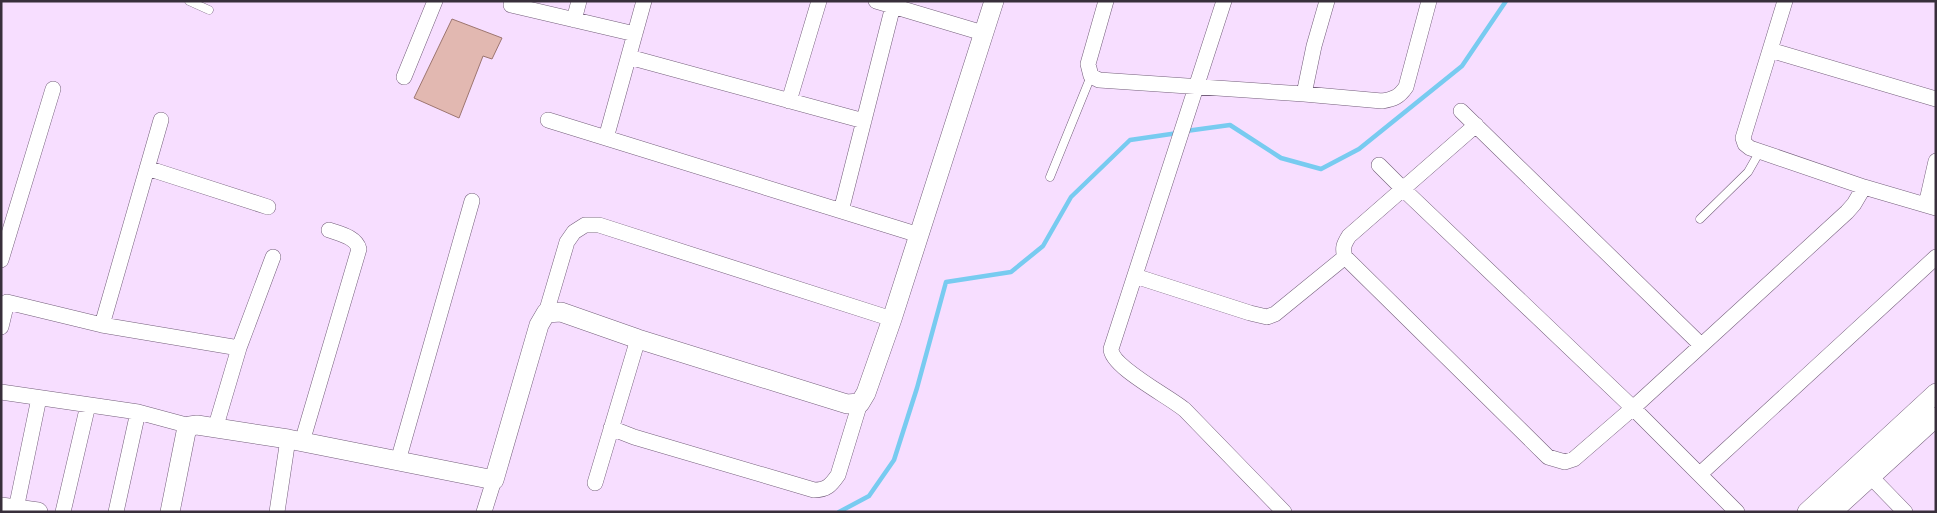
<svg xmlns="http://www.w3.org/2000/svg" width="1937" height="513" font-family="Ubuntu,sans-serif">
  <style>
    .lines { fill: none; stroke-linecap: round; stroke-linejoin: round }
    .stream { stroke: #78cbf0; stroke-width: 4.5 }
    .building { fill: #e2b8b1; stroke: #9d7670 }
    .service-casing { stroke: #745f7b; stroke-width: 9 }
    .minor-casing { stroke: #745f7b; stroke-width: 16 }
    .tertiary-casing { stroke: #745f7b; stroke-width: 20 }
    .service { stroke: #fff; stroke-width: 8 }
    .minor { stroke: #fff; stroke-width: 15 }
    .tertiary { stroke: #fff; stroke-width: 19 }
  </style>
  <rect width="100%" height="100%" fill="#f7deff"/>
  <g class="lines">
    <path class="stream" d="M1186,131l44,-6 51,33 40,11 38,-20 103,-83 44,-65
      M839,512l30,-16 25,-36 23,-72 29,-106 65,-10 32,-26 28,-49 59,-57 48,-7"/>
  </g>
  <path class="building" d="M452,19l50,19 -10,21 -9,-3 -24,62 -45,-20z"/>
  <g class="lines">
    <defs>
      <path id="service" d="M189,1l20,9
        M1050,177l41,-101
        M1700,219l48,-47 12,-21"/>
      <path id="minor" d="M876,1l107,32
        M1106,1l-18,63 3,12 8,4 205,14 10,-48 13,-45
        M1224,1l-113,348c0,18 59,48 74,61l99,102
        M1785,1l-42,137 2,6 5,4 114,39 72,21
        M511,5l124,29
        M574,20l5,-19
        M1770,50l166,49
        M629,57l235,64
        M404,77l31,-76
        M1304,94l78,7c12,-2 17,-4 24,-14l23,-86
        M789,101l30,-100
        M1461,111l240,234
        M548,120l371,115
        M606,138l38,-137
        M1379,165l23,23 231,220 -59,51 -9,3 -17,-5 -203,-200c-3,-9 -1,-13 4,-21l127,-111
        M147,168l121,39
        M1926,205l10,-44
        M841,211l52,-205
        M1,260l52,-171
        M1135,276l115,37 17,4 8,-3 70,-57
        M546,313l21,-71 7,-10 11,-7h14l293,94
        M102,325l59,-205
        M1,327l6,-25 95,23 137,23 -24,81
        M239,348l34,-91
        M1,392l137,20 52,14
        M611,428l23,9 180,53c13,0 17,-5 24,-15l22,-72
        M302,442l57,-193c-3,-12 -19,-15 -30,-19
        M398,461l74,-260
        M1700,474l236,-217
        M1871,477l34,35
        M595,483l43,-144
        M16,509l23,-111
        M63,512l25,-107
        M116,512l22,-100
        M277,512l11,-73
        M484,512l10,-32
        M1737,512l-104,-104 214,-196 7,-8 10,-17"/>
      <path id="tertiary" d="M1,507l37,5
        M170,512l16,-80 4,-6 7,-1 91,14 206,41 45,-155 7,-12 15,-1 77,27 209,65 13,-1 6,-10 26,-74 102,-318
        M1807,512l129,-119
        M1832,512l104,-95"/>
    </defs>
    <use href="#service" class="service-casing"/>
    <use href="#minor" class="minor-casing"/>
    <use href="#tertiary" class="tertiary-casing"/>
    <use href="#service" class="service"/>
    <use href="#minor" class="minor"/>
    <use href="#tertiary" class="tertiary"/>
  </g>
  <rect width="1937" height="513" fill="none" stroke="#382f3b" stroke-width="5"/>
</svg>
